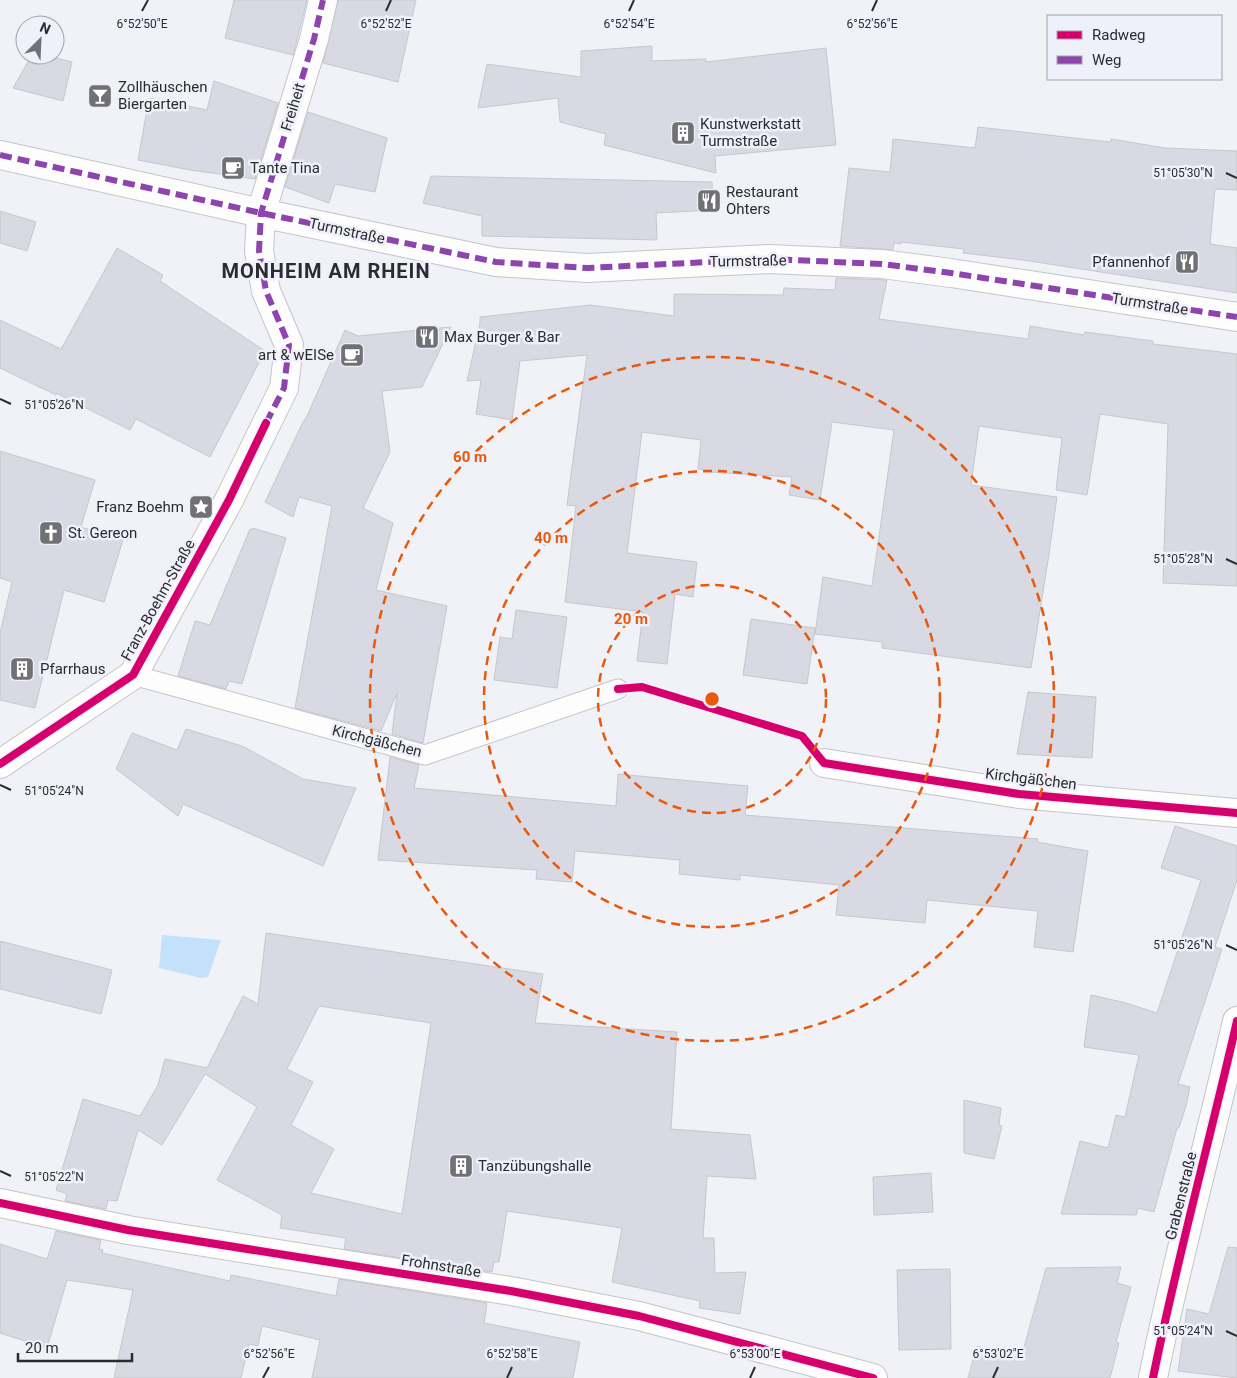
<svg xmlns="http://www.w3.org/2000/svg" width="1237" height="1378" font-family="Roboto,sans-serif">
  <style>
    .water { fill: #c3e1fa }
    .building { fill: #d8d9e3; stroke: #c7c7cb; fill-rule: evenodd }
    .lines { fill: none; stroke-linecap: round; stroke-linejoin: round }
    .lane-casing { stroke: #c4c5c9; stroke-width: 21 }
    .street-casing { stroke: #c4c5c9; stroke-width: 30 }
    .lane { stroke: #fdfdfe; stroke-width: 19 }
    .street { stroke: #fdfdfe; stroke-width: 28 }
    .quiet { stroke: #8e44ad; stroke-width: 6; stroke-dasharray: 12 6; stroke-linecap: butt }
    .cycleway-casing { stroke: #eff0f9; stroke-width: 11 }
    .cycleway { stroke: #d6006c; stroke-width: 8 }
    .ticks { fill: none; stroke: #2b2c2f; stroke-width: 2 }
    .ring { fill: none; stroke: #e8590c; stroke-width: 2.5; stroke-dasharray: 9 6 }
    .labels { text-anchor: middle; stroke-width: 5; stroke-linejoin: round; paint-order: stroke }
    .poi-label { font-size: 15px; fill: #2b2c2f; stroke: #eff0f9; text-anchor: start }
    .street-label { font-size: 15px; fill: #2b2c2f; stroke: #eff0f9 }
    .district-label { font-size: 20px; font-weight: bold; letter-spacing: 1px; fill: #2b2c2f; stroke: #eff0f9 }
    .ticks-label { font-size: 12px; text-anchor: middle; fill: #2b2c2f; stroke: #eff0f9; stroke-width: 5; stroke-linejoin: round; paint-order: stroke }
    .centre { fill: #e8590c; stroke: #eff0f9; stroke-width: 2.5 }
    .ring-label { font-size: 15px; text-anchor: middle; font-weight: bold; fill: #e8590c; stroke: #eff0f9; stroke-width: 5; stroke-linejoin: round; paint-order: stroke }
  </style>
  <rect width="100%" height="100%" fill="#f1f2f7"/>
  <path class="water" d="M162,935l59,5 -13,37 -7,1 -42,-10z"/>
  <path class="building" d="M234,0h73l-14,55 -68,-17z
    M338,0h78l-18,82 -75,-19z
    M652,46v15l54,-2v3l120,-14 10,97 -121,11 1,17 -112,-28 2,-11 -46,-12 -2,-24 -80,10 9,-44 94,13v-26z
    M32,55h13l27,7 -9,39 -50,-13z
    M214,81l64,22 -23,76 -65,-9 -52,-10 11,-62 58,12z
    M308,112l79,26 -12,54 -40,-8 -6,19 -44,-16z
    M978,127l132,15 1,-3 54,9 72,3v39l-22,-1 -5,55 27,4v45l-214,-33 -60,-7 1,-4 -63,-7v2l-7,-1 -1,7 -53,-4 9,-78 41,4 3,-33 82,9z
    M431,176l281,6 1,28 -57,3 1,27 -175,-4v-20l-59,-13z
    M0,211l36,11 -9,29 -27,-8z
    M117,248l46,27 -3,6 105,70 -55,106 -74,-38 -6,11 -74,-37v2l-56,-27v-48l61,29z
    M836,278l51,2 -8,39 149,20 2,-13 54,9 1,-3 68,9v3l84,10v232l-74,-3 5,-159 -68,-10 -13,81 -31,-5 6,-52 -83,-12 -8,59 86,12 -8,57 -18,114 -149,-20v-6l-67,-8 8,-57 49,9 22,-156 -62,-8 -12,78 -31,-5 3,-18 -83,-5v-2l-11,-1 3,-29 -59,-8 -15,121 70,9 -4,35 -18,-3 -8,70 -30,-3 6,-49 -78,-10 11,-96 -9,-1 20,-150 -67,6 -8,59 -36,-6 5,-34 -14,1 13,-58v-6l110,-12 84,11v-22l109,1 1,-7 51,2z
    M451,327l-29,60 -40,4 8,61 -27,56 30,15 -17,67 71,16 -24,137 -31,-9 5,-41 -16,38 -86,-23 37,-202 -33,-9 -6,20 -28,-15 37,-78 5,-8 38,-86 13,6z
    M0,451l95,29 -14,47 42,13 -19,62 -40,-12 -29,118 -35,-8v-67l12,-51 -12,-4z
    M253,528l33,10 -44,146 -13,-3 -3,8 -48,-13 17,-55 15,4 40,-96 2,1z
    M516,610l51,7 -10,71 -63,-8 6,-43 12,2z
    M751,619l64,9 -8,56 -64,-9z
    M1028,692l68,5 -4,61 -75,-4z
    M186,729l56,17 61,33 53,9 -33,78 -140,-62 -5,12 -62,-47 16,-36 45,17z
    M390,757l29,8 -5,23 202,18 2,-32 85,8 45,4 -3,29 293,24 -1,3 51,9 -15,101 -39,-5 4,-36 -111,-11 -2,23 -89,-8 3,-30 -99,-10v5l-61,-6 1,-14 -105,-9 -3,31 -36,-3 1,-9 -159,-10z
    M1175,826l62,20v34l-22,67 7,2 -44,135 12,3 -4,19 -7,22h-2l-23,84 -16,-4 -2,7 -75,-1 19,-73 28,7 8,-33 9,2 14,-62 -55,-8 7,-52 35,8 31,10 44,-133 -40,-12z
    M266,933l277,41 -8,49 142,9 -6,97 79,6 6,44 -49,-3 -4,62h11l1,35 31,-1 -6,42 -41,-6 1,-7 -88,-19 10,-54 -115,-17 -8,51h-5l-2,10 -148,-23 2,-11 -66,-10 2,-13 -65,-35 40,-73 -52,-33 -43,71 -24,-15 -21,71 -9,-1 -2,9 -41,-8 2,-7 -11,-4 27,-91 57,17 18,-31 7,-26 42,9 36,-72 15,8zM319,1006l112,17 -29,191 -91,-21 23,-44 -43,-24 22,-43 -26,-13z
    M0,941l112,29 -11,44 -101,-25z
    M964,1100l37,8 -2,17 3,1 -8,33 -30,-6z
    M931,1173l2,39 -59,3 -1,-38z
    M56,1231l45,9 -2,9 4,1 -1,3 128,28 1,-6 105,21 3,-17 148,24 -3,20 96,19 -7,36h-261l8,-38 -58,-14 -4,20 -9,-2 -8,34h-127l19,-88 -66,-10 -20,68 -47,-15v-89l47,15z
    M1228,1247l9,1v130l-59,-7 9,-62 22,5z
    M1121,1267l-4,16 14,4 -15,55 3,1 -9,35h-142l9,-32 44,12 25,-90z
    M950,1269l1,80 -52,1 -2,-80z"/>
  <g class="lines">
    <defs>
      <path id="lane" d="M133,675l292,80 193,-66"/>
      <path id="street" d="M0,155l261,58 235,49 91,6 182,-9 113,5 69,9 286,44
        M824,763l195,31 218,19
        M0,764l133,-89 96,-175 55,-112 5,-43 -23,-54 -7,-40 2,-38 53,-174 9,-39
        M0,1203l128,27 383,61 128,25 234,62
        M1153,1378c24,-120 57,-238 84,-357"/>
    </defs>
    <use href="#lane" class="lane-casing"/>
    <use href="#street" class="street-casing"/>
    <use href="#lane" class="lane"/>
    <use href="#street" class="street"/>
    <path class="quiet" d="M0,155l261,58 235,49 91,6 182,-9 113,5 69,9 286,44
      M266,423l18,-35 5,-43 -23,-54 -7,-40 2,-38 53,-174 9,-39"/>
    <defs>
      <path id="cycleway" d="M618,689l24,-2 160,49 22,27 195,31 218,19
        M0,764l133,-89 96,-175 37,-77
        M0,1203l128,27 383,61 128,25 234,62
        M1153,1378c24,-120 57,-238 84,-357"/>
    </defs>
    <use href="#cycleway" class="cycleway-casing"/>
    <use href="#cycleway" class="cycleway"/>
  </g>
  <path class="ticks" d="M142,11l6,-11M386,11l5,-11M629,11l5,-11M872,11l5,-11M1226,173l11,5M0,399l11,5M1226,559l11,5M0,785l11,5M1226,945l11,5M0,1171l11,5M1226,1331l11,5M263,1378l6,-11M507,1378l5,-11M750,1378l5,-11M993,1378l5,-11"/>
  <g class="ring">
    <circle cx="712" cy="699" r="114"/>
    <circle cx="712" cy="699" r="228"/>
    <circle cx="712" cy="699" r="342"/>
  </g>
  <defs>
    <symbol id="bar-square" viewBox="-11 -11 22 22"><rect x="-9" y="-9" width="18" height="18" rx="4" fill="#707175" stroke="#eff0f9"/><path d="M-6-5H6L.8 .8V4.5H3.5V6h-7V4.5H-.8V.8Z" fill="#fff"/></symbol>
    <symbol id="building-square" viewBox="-11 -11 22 22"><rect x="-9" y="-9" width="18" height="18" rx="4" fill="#707175" stroke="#eff0f9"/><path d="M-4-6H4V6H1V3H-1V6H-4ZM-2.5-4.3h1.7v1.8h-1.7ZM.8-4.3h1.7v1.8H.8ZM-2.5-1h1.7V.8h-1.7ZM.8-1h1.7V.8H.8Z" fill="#fff"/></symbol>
    <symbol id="cafe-square" viewBox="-11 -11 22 22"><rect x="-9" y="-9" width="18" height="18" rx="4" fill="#707175" stroke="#eff0f9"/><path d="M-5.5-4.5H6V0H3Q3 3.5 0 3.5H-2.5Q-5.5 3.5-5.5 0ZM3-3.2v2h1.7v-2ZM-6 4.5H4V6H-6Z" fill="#fff"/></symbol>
    <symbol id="restaurant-square" viewBox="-11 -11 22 22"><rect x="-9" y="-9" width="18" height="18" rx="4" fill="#707175" stroke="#eff0f9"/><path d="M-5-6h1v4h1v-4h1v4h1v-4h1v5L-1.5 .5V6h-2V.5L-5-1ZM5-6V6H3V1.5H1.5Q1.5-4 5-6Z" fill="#fff"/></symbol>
    <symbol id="sight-square" viewBox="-11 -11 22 22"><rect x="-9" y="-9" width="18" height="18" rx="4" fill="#707175" stroke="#eff0f9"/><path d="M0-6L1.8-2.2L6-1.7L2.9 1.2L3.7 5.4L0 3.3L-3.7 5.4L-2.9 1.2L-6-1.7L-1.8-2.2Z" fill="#fff"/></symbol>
    <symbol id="church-square" viewBox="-11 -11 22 22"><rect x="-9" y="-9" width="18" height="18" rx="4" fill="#707175" stroke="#eff0f9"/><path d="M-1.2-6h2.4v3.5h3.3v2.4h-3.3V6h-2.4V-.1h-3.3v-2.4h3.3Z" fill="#fff"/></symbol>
  </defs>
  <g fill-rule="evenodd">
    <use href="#bar-square" x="86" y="82" width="28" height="28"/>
    <use href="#building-square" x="669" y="119" width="28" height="28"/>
    <use href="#cafe-square" x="219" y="154" width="28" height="28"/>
    <use href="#restaurant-square" x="695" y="187" width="28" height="28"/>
    <use href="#restaurant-square" x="1173" y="248" width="28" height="28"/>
    <use href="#restaurant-square" x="413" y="323" width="28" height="28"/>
    <use href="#cafe-square" x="338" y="341" width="28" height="28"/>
    <use href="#sight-square" x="187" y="493" width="28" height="28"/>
    <use href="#church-square" x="37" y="519" width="28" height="28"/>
    <use href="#building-square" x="8" y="655" width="28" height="28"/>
    <use href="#building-square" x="447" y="1152" width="28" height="28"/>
  </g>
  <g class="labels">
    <g class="poi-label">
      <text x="118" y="92">Zollhäuschen<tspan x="118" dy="17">Biergarten</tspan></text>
      <text x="700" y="129">Kunstwerkstatt<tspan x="700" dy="17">Turmstraße</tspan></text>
      <text x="250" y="173">Tante Tina</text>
      <text x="726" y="197">Restaurant<tspan x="726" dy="17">Ohters</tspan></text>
      <text x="1170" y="267" text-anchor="end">Pfannenhof</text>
      <text x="444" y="342">Max Burger &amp; Bar</text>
      <text x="334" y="360" text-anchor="end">art &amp; wEISe</text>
      <text x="184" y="512" text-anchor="end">Franz Boehm</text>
      <text x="68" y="538">St. Gereon</text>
      <text x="40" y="674">Pfarrhaus</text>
      <text x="478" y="1171">Tanzübungshalle</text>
    </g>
    <g class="street-label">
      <text transform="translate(293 107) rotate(-73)" y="5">Freiheit</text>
      <text transform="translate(347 231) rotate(12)" y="5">Turmstraße</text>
      <text transform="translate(748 261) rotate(-1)" y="5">Turmstraße</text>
      <text transform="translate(1150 304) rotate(9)" y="5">Turmstraße</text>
      <text transform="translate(158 600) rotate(-61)" y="5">Franz-Boehm-Straße</text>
      <text transform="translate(377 741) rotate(14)" y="5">Kirchgäßchen</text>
      <text transform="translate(1031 779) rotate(7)" y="5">Kirchgäßchen</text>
      <text transform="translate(1181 1196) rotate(-76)" y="5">Grabenstraße</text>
      <text transform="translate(441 1266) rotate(9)" y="5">Frohnstraße</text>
    </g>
    <g class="district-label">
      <text x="326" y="278">MONHEIM AM RHEIN</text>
    </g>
  </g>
  <g class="ticks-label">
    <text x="142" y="28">6°52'50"E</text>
    <text x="386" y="28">6°52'52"E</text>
    <text x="629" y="28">6°52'54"E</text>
    <text x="872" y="28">6°52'56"E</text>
    <text x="1183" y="177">51°05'30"N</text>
    <text x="54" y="409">51°05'26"N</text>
    <text x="1183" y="563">51°05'28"N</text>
    <text x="54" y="795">51°05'24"N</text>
    <text x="1183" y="949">51°05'26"N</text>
    <text x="54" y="1181">51°05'22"N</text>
    <text x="1183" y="1335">51°05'24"N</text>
    <text x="269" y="1358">6°52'56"E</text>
    <text x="512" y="1358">6°52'58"E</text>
    <text x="755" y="1358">6°53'00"E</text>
    <text x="998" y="1358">6°53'02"E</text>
  </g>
  <circle cx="712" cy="699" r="8" class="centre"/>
  <g class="ring-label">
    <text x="470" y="462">60 m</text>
    <text x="551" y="543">40 m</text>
    <text x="631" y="624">20 m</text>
  </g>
  <rect x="1047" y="15" width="175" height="65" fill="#eff0f9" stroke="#a1a2a8"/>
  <rect x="1057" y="31" width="25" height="8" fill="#d6006c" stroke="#a1a2a8"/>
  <text x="1092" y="40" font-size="15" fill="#2b2c2f">Radweg</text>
  <rect x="1057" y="56" width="25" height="8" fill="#8e44ad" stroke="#a1a2a8"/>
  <text x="1092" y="65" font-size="15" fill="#2b2c2f">Weg</text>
  <g transform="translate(40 40) rotate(24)"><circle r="24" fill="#eff0f9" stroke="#a1a2a8"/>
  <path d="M0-4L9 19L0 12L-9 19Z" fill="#707175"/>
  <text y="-8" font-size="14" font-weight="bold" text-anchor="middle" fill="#2b2c2f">N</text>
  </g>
  <path d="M18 1353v8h114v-8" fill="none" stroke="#2b2c2f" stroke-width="2.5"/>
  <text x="25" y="1353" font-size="15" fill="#2b2c2f" stroke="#eff0f9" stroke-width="4" paint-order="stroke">20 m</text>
</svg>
